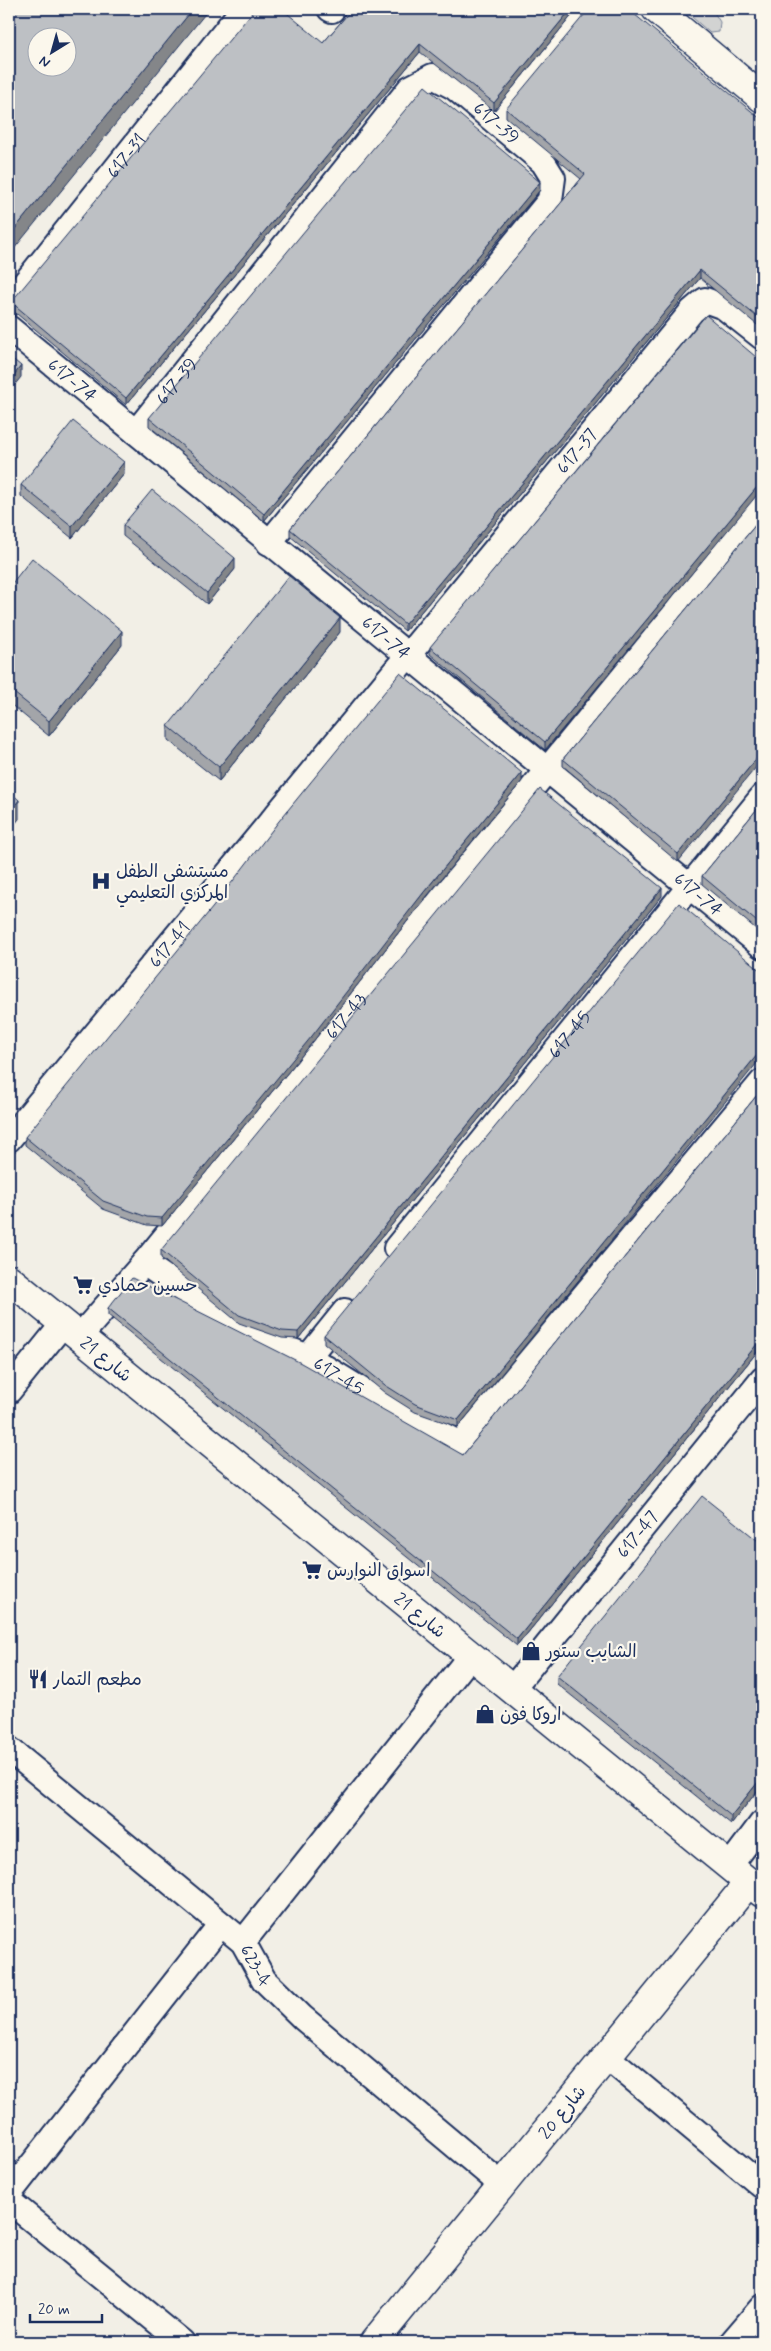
<svg xmlns="http://www.w3.org/2000/svg" width="771" height="2351" font-family="Mynerve,'Playpen Sans Arabic',sans-serif">
  <style>
    .green { fill: #d2d3d2; stroke: #768198 }
    .lines { fill: none; stroke-linecap: round; stroke-linejoin: round }
    .minor-casing { stroke: #1b2f5e; stroke-width: 28 }
    .tertiary-casing { stroke: #1b2f5e; stroke-width: 31 }
    .minor { stroke: #fbf7ec; stroke-width: 24 }
    .tertiary { stroke: #fbf7ec; stroke-width: 28 }
    .wall { fill: #a3a5a9; stroke: #1b2f5e }
    .shaded-wall { fill: #848689; stroke: #1b2f5e }
    .building { fill: #bdc0c4; stroke: #1b2f5e; fill-rule: evenodd }
    .labels { text-anchor: middle; stroke-width: 4.5; stroke-linejoin: round; paint-order: stroke }
    .street-label { font-size: 18px; fill: #1b2f5e; stroke: #fbf7ec }
    .poi-label { font-size: 18px; fill: #1b2f5e; stroke: #fbf7ec; text-anchor: start }
  </style>
  <rect width="100%" height="100%" fill="#f2efe6"/>
  <filter id="ink" filterUnits="userSpaceOnUse"><feTurbulence type="fractalNoise" baseFrequency=".02" numOctaves="2"/><feDisplacementMap in="SourceGraphic" scale="10" xChannelSelector="R" yChannelSelector="G"/><feConvolveMatrix kernelMatrix="1 2 1 2 8 2 1 2 1" color-interpolation-filters="sRGB"/></filter>
  <g filter="url(#ink)">
    <path class="green" d="M683,9h29l8,13 -1,10 -9,1z"/>
    <g class="lines">
      <defs>
        <g id="minor">
          <path d="M330,9l2,1"/>
          <path d="M503,114l82,-105"/>
          <path id="s1" d="M9,303l234,-294"/>
          <path id="s2" d="M9,328l753,618"/>
          <path id="s3" d="M136,432l274,-344 23,-12 21,11 89,75 10,16 -3,22 -281,343"/>
          <path id="s4" d="M9,1139l683,-828 13,-11 19,7 38,30"/>
          <path id="s5" d="M396,1248l366,-451"/>
          <path id="s6" d="M345,1311l-37,46 66,41 86,46 302,-362"/>
          <path d="M80,1336l64,-73"/>
          <path id="s7" d="M308,1357l-68,-27 -96,-67 618,-756"/>
          <path d="M9,1391l54,-67"/>
          <path id="s8" d="M512,1689l250,-309"/>
          <path id="s9" d="M9,1749l234,193 21,38 39,38 199,167"/>
          <path d="M729,1867l33,-44"/>
          <path d="M243,1942l228,-287"/>
          <path d="M607,2057l155,129"/>
          <path d="M9,2194l212,-270"/>
          <path d="M9,2201l173,141"/>
          <path d="M732,2342l30,-35"/>
        </g>
        <path id="tertiary" d="M656,9l106,89
          M9,1279l753,614
          M374,2342l375,-460"/>
      </defs>
      <use href="#minor" class="minor-casing"/>
      <use href="#tertiary" class="tertiary-casing"/>
      <use href="#minor" class="minor"/>
      <use href="#tertiary" class="tertiary"/>
    </g>
    <path class="wall" d="M352,9h225l-83,102 -74,-59 -294,353 -115,-96v-7l312,-259z
      M506,109l256,11v209l-62,-51 -295,353 -115,-95v-7l291,-350 -75,-62z
      M540,190l-276,331 -115,-95v-8z
      M762,362l-217,388 -115,-96v-7z
      M124,474l-52,64 -51,-42v-11z
      M762,517l-84,345 -115,-96v-7z
      M123,525l112,44 -28,35 -84,-68z
      M9,587l113,58 -73,91 -40,-33z
      M340,632l-121,149 -51,-41v-14z
      M522,781l-98,119 -112,143 -150,183 -15,-1 -44,-16 -78,-64v-8z
      M762,803v131l-60,-50v-8z
      M662,896l-364,443 -16,-1 -43,-15 -78,-65v-8z
      M762,972l-304,455 -43,-15 -30,-19 -61,-50v-8z
      M762,1089v257l-245,300 -409,-331v-7l355,147z
      M762,1544v241l-31,39 -174,-140v-8z"/>
    <path class="shaded-wall" d="M193,9h16l-200,246v-19z
      M571,9h6l-83,102v-8z
      M420,44v8l-294,353v-7z
      M540,182v8l-276,331v-7z
      M700,270v8l-295,353v-7z
      M21,366v11l-12,15v-11z
      M124,462v12l-52,64v-12z
      M762,481v8l-217,261v-8z
      M235,558v11l-28,35v-11z
      M340,618v14l-121,149v-14z
      M122,631v14l-73,91v-15z
      M762,752v8l-84,102v-8z
      M522,773v8l-98,119 -112,143 -150,183v-8l262,-326z
      M19,800v19l-10,12v-18z
      M662,888v8l-364,443v-7z
      M762,1049v8l-304,370v-7z
      M762,1338v8l-245,300v-7z
      M762,1777v8l-31,39v-8z"/>
    <path class="building" d="M9,9h184l-184,227zM38,38h30v30h-30z
      M255,9h27l41,34 29,-34h219l-77,94 -74,-59 -294,354 -115,-96z
      M589,9h39l134,111v201l-62,-51 -295,354 -115,-95 295,-355 -79,-65z
      M425,86l115,96 -276,332 -115,-96z
      M706,315l56,47v119l-217,261 -115,-95z
      M9,356l12,10 -12,15z
      M73,421l51,41 -52,64 -51,-41z
      M152,490l83,68 -28,35 -84,-68z
      M762,517v235l-84,102 -115,-95z
      M32,558l90,73 -73,90 -40,-32v-102z
      M289,576l51,42 -121,149 -51,-41z
      M400,673l122,100 -98,119 -112,144 -150,182 -15,-1 -44,-16 -78,-64 188,-230 66,-86z
      M540,789l122,99 -364,444 -16,-1 -43,-16 -78,-65z
      M9,791l10,9 -10,13z
      M762,803v123l-60,-50z
      M679,903l83,69v77l-304,371 -43,-16 -30,-19 -61,-50z
      M762,1089v249l-245,301 -409,-331 24,-30 169,85 162,92z
      M702,1496l60,48v233l-31,39 -174,-140z"/>
  </g>
  <defs>
    <symbol id="hospital-bare" viewBox="-9 -9 18 18"><path d="M-5-5h3v3.5h4V-5h3V5h-3V1.5h-4V5h-3Z" fill="#1b2f5e" stroke="#fbf7ec" stroke-width="2.5" paint-order="stroke"/></symbol>
    <symbol id="supermarket-bare" viewBox="-9 -9 18 18"><path d="M-6-5.5h2.5l.6 2H6L4.5 2H-2.5L-4.4-4H-6ZM-1.5 3.2a1.3 1.3 0 1 0 .1 0ZM3 3.2a1.3 1.3 0 1 0 .1 0Z" fill="#1b2f5e" stroke="#fbf7ec" stroke-width="2.5" paint-order="stroke"/></symbol>
    <symbol id="shop-bare" viewBox="-9 -9 18 18"><path d="M-5-2.5h2.3a2.7 3.5 0 0 1 5.4 0H5L5.5 6h-11ZM-1.5-2.5h3a1.5 2.3 0 0 0-3 0Z" fill="#1b2f5e" stroke="#fbf7ec" stroke-width="2.5" paint-order="stroke"/></symbol>
    <symbol id="restaurant-bare" viewBox="-9 -9 18 18"><path d="M-5-6h1v4h1v-4h1v4h1v-4h1v5L-1.5 .5V6h-2V.5L-5-1ZM5-6V6H3V1.5H1.5Q1.5-4 5-6Z" fill="#1b2f5e" stroke="#fbf7ec" stroke-width="2.5" paint-order="stroke"/></symbol>
  </defs>
  <g fill-rule="evenodd">
    <use href="#hospital-bare" x="87" y="867" width="28" height="28"/>
    <use href="#supermarket-bare" x="69" y="1271" width="28" height="28"/>
    <use href="#supermarket-bare" x="298" y="1556" width="28" height="28"/>
    <use href="#shop-bare" x="517" y="1637" width="28" height="28"/>
    <use href="#restaurant-bare" x="24" y="1665" width="28" height="28"/>
    <use href="#shop-bare" x="471" y="1700" width="28" height="28"/>
  </g>
  <g class="labels">
    <g class="street-label">
      <text dy="6" stroke="none"><textPath href="#s3" startOffset="545">617-39</textPath></text>
      <text dy="6" stroke="none"><textPath href="#s1" startOffset="188">617-31</textPath></text>
      <text dy="6" stroke="none"><textPath href="#s2" startOffset="82">617-74</textPath></text>
      <text dy="6" stroke="none"><textPath href="#s3" startOffset="65">617-39</textPath></text>
      <text dy="6" stroke="none"><textPath href="#s4" startOffset="892">617-37</textPath></text>
      <text dy="6" stroke="none"><textPath href="#s2" startOffset="488">617-74</textPath></text>
      <text dy="6" stroke="none"><textPath href="#s2" startOffset="892">617-74</textPath></text>
      <text dy="6" stroke="none"><textPath href="#s4" startOffset="252">617-41</textPath></text>
      <text dy="6" stroke="none"><textPath href="#s7" startOffset="509">617-43</textPath></text>
      <text dy="6" stroke="none"><textPath href="#s5" startOffset="275">617-45</textPath></text>
      <text transform="translate(106 1359) rotate(39)" y="6">شارع 21</text>
      <text dy="6" stroke="none"><textPath href="#s6" startOffset="95">617-45</textPath></text>
      <text dy="6" stroke="none"><textPath href="#s8" startOffset="199">617-47</textPath></text>
      <text transform="translate(420 1615) rotate(39)" y="6">شارع 21</text>
      <text dy="6" stroke="none"><textPath href="#s9" startOffset="330">623-4</textPath></text>
      <text transform="translate(562 2112) rotate(-51)" y="6">شارع 20</text>
    </g>
    <g class="poi-label">
      <text x="116" y="877">مستشفى الطفل<tspan x="116" dy="21">المركزي التعليمي</tspan></text>
      <text x="98" y="1291">حسين حمادي</text>
      <text x="327" y="1576">اسواق النوارس</text>
      <text x="546" y="1657">الشايب ستور</text>
      <text x="53" y="1685">مطعم التمار</text>
      <text x="500" y="1720">اروكا فون</text>
    </g>
  </g>
  <rect width="771" height="2351" fill="none" stroke="#fbf7ec" stroke-width="30"/>
  <rect x="15" y="15" width="741" height="2321" fill="none" stroke="#1b2f5e" stroke-width="2" filter="url(#ink)"/>
  <g transform="translate(52 52) rotate(217)"><circle r="24" fill="#fbf7ec" stroke="#a1a7b3"/>
  <path d="M0-4L9 19L0 12L-9 19Z" fill="#1b2f5e"/>
  <text y="-8" font-size="14" font-weight="bold" text-anchor="middle" fill="#1b2f5e">N</text>
  </g>
  <path d="M30 2314v8h72v-8" fill="none" stroke="#1b2f5e" stroke-width="2.5"/>
  <text x="38" y="2314" font-size="15" fill="#1b2f5e" stroke="#fbf7ec" stroke-width="4" paint-order="stroke">20 m</text>
</svg>
